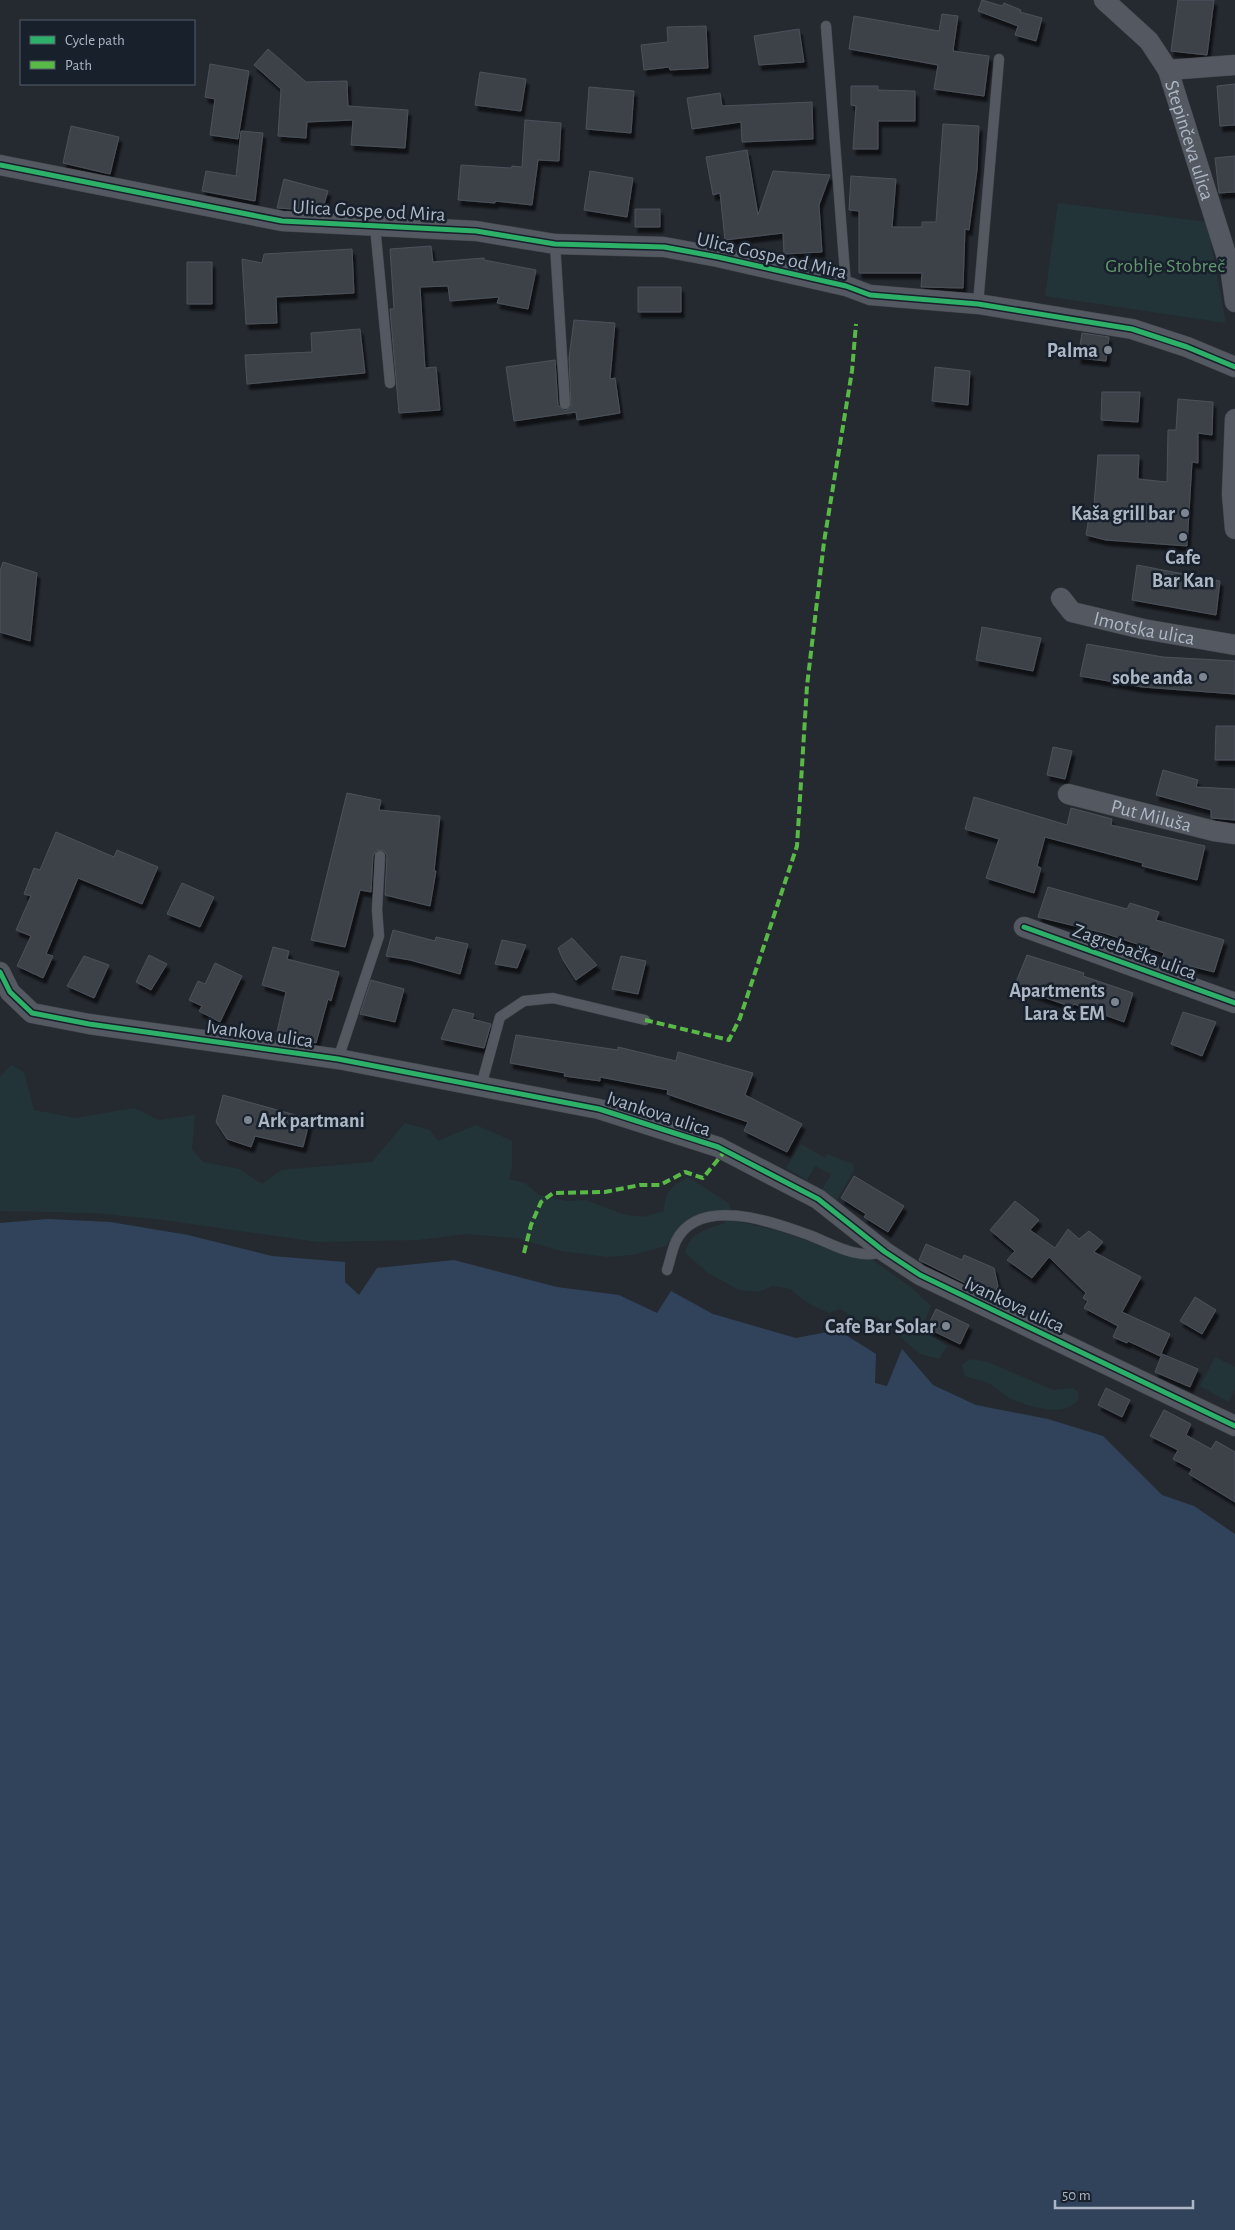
<svg xmlns="http://www.w3.org/2000/svg" width="1235" height="2230" font-family="'Alegreya Sans',sans-serif">
  <style>
    .green { fill: #223437 }
    .water { fill: #30435b }
    .building { fill: #3e434a; stroke: #4b515a; filter: url(#shadow) }
    .lines { fill: none; stroke-linecap: round; stroke-linejoin: round }
    .lane-casing { stroke: #41454b; stroke-width: 11 }
    .street-casing { stroke: #41454b; stroke-width: 21 }
    .lane { stroke: #545860; stroke-width: 10 }
    .street { stroke: #545860; stroke-width: 20 }
    .quiet { stroke: #58b947; stroke-width: 4; stroke-dasharray: 8 4; stroke-linecap: butt }
    .cycleway-casing { stroke: #18202c; stroke-width: 8 }
    .cycleway { stroke: #2db169; stroke-width: 5 }
    .poi-dot { fill: #7d8591; stroke: #18202c; stroke-width: 2 }
    .labels { text-anchor: middle; stroke-width: 5; stroke-linejoin: round; paint-order: stroke }
    .street-label { font-size: 20px; fill: #acb6c5; stroke: #18202c }
    .park-label { font-size: 20px; fill: #63956e; stroke: #18202c }
    .poi-label { font-size: 20px; font-weight: bold; fill: #acb6c5; stroke: #18202c; text-anchor: end }
  </style>
  <defs>
    <filter id="shadow"><feDropShadow dx="3" dy="5.5" stdDeviation="1" flood-color="#0009"/></filter>
  </defs>
  <rect width="100%" height="100%" fill="#252a31"/>
  <path class="green" d="M1058,203l149,19 19,101 -181,-27z
    M11,1065l13,7 10,38 41,8 59,-10 25,12 36,-5 -3,34 11,13 36,7 23,15 19,-14 91,-8 33,-39 25,7 8,11 38,-16 36,16v26l-3,12 16,4 14,12 28,6 18,-1 41,15 18,2 20,-6c2,-22 6,-23 24,-34l40,26 10,19c32,6 62,14 92,28l18,-7 64,45 19,18 -7,18 4,10 19,12 -8,13 -19,-5 -43,-38 -16,6 -21,-13 -11,4c-15,-7 -27,-12 -38,-24l-19,-3 -13,6 -20,-2 -31,-17 -23,-20c5,-21 22,-24 40,-30l-6,-10c-22,8 -40,12 -53,33l-34,9 -24,2 -47,-6 -44,-13 -51,-4 -47,6 -101,2 -154,-22 -70,-7 -94,-2v-134z
    M801,1144l24,14 2,-4 26,10 1,6 -17,30 -16,-9 10,-17 -16,-8 -8,14 -21,-12z
    M1215,1357l20,10v22l-6,13 -29,-16z
    M970,1359l18,3 65,28 20,-2 5,4 1,6c-11,20 -47,10 -65,2 -9,-4 -17,-12 -26,-17 -7,-3 -15,-4 -23,-7l-3,-11z"/>
  <path class="water" d="M47,1219l63,3 78,13 84,21 73,6v20l14,13 18,-27 77,-8 103,27 62,8 38,18 14,-22 42,23 83,24 42,-8 38,24 -1,29 12,3 15,-37 31,36 43,20 72,14 55,17 59,59 32,11 41,28v696h-1235v-1007z"/>
  <path class="building" d="M982,0l20,6 2,-3 17,7 -1,2 22,6 -6,23 -21,-6 3,-9 -40,-15z
    M1178,0h36l-7,55 -36,-4z
    M942,14l16,2 -5,35 36,5 -5,40 -50,-7 4,-24 -89,-16 5,-33 85,15z
    M706,26l2,42 -38,2 -1,-3 -25,3 -3,-25 27,-3 -1,-15z
    M799,29l5,33 -45,3 -5,-29z
    M268,49l38,33 41,-1 1,25 60,4 -3,38 -54,-3 2,-25 -46,2 -1,16 -28,-2 3,-47 -27,-24z
    M210,64l39,7 -11,68 -28,-4 5,-36 -10,-2z
    M480,72l46,7 -5,32 -46,-6z
    M1235,84v41l-15,1 -3,-40z
    M851,86h27v4l37,1v30h-37v28h-25l3,-43 -5,-1z
    M589,87l45,4 -3,42 -45,-4z
    M720,93l2,13 90,-4 1,37 -71,3 -1,-20 -49,7 -5,-31z
    M525,120l36,3 -2,38 -21,-1 -6,45 -37,-4v2l-37,-3 3,-35 50,3 1,-2 10,1z
    M943,124l36,2 -2,44 -8,60 -4,-1 -2,59 -42,-1 1,-14h-63v-62l-10,-1 2,-34 45,3 -4,48h30v-5h14z
    M71,126l48,11 -9,37 -47,-11z
    M241,131l22,2 -8,68 -53,-10 4,-20 30,5z
    M747,150l11,65 15,-44 57,4 -11,30 3,47 -38,2 -1,-21 -58,7 -5,-47 -7,2 -7,-38z
    M1235,156v36l-16,1 -4,-35z
    M590,171l43,7 -6,39 -43,-7z
    M284,179l44,12 -6,20 -45,-3z
    M635,209h25v18h-25z
    M431,246l2,16 51,-4v2l52,10 -8,39 -31,-6 2,-6 -49,4 -2,-15 -28,1 5,81 11,-1 4,43 -41,3 -9,-104h4l-4,-60z
    M352,249l2,44 -78,4 1,26 -31,1 -4,-65 20,4 2,-9z
    M187,262h25v42h-25z
    M638,287h43v25h-43z
    M574,320l41,3 -5,56 5,-1 5,35 -43,7 -1,-8 -62,9 -8,-54 49,-7 3,45 7,6 6,-4 -2,-49z
    M360,329l5,44 -118,11 -2,-29 67,-3 -1,-19z
    M1082,333l27,4 -3,24 -28,-3z
    M935,367l35,4 -2,34 -36,-4z
    M1102,392h38l-2,30 -37,-2z
    M1178,399l35,3 -1,33 -14,-2v30l-6,-1 -5,84 -81,-6 -20,-5 5,-30h3l4,-50h41l-1,24 29,3 1,-52h8z
    M3,562l34,11 -7,68 -30,-9v-61z
    M1137,565l83,16 -4,34 -84,-15z
    M982,627l59,11 -8,33 -57,-11z
    M1087,644l76,13 72,4v33l-93,-7 -62,-11z
    M1216,726h19v34h-20z
    M1053,747l19,4 -7,28 -18,-4z
    M1163,770l35,10 -2,7 39,2v31l-24,-2v-8l-55,-15z
    M347,793l34,7 -2,10 61,6 -6,55h2l-6,35 -45,-11 2,-39 -3,-5 -7,-1 -4,6 -2,36 -11,-2 -15,57 -34,-7z
    M974,797l93,28 4,-17 41,11 -1,6 94,21 -8,34 -55,-14 1,-3 -98,-26 -8,29 4,2 -7,25 -48,-15 13,-39 -34,-10z
    M56,832l58,25 3,-7 41,17 -16,37 -64,-26 -32,76 7,2 -10,22 -26,-12 14,-30 -15,-6 15,-34 -7,-2 10,-26 6,2z
    M182,883l32,14 -14,30 -33,-13z
    M1048,887l79,22 3,-6 29,9 -3,8 68,20 -10,32 -52,-13 2,-6 -60,-20 -66,-16z
    M393,930l42,11 1,-4 32,7 -8,30 -50,-14 -24,-4z
    M572,938l25,27 -21,15 -13,-20 -5,-12z
    M502,940l24,5 -9,23 -22,-4z
    M273,947l16,4 -2,8 52,13 -8,29 -3,-2 -12,44 -39,-11 9,-40 -24,-7z
    M149,955l18,9 -16,26 -15,-8z
    M1027,955l57,18 -1,3 50,17 -9,29 -50,-18 -2,3 -58,-20z
    M84,956l25,9 -15,33 -27,-12z
    M621,956l25,5 -8,33 -26,-5z
    M215,963l27,13 -22,46 -21,-11 3,-5 -13,-6 9,-19 7,3z
    M371,980l33,9 -9,33 -35,-8z
    M453,1009l21,5 -2,5 19,5 -7,24 -43,-9z
    M1183,1012l33,10 -14,34 -31,-12z
    M516,1035l102,15v-3l58,14 2,-9 75,21 -8,22 57,29 -15,28 -43,-21 4,-9 -81,-28 1,-4 -68,-13v4l-36,-5 1,-3 -55,-10z
    M223,1095l87,24 -7,28 -48,-11 -4,11 -24,-8 -11,-17z
    M854,1176l50,30 -16,26 -24,-15 2,-3 -25,-16z
    M1015,1201l24,19 -9,10 25,18 13,-19 11,10 10,-8 14,11 -9,10 47,25 -19,35 48,22 -10,22 -32,-15 -1,2 -14,-6 5,-11 -34,-18 4,-7 -5,-3 3,-5 -37,-36 -17,21 -25,-18 8,-9 -25,-21z
    M926,1244l36,16 2,-5 30,13 4,18 -5,11 -74,-37z
    M1195,1297l21,13 -14,24 -22,-13z
    M936,1309l33,16 -9,19 -33,-16z
    M1162,1354l36,15 -8,18 -35,-15z
    M1106,1388l24,12 -8,17 -24,-12z
    M1164,1410l27,14 -5,11 25,14 5,-8 19,11v50l-46,-28 3,-5 -19,-10 5,-9 -28,-14z"/>
  <g class="lines">
    <defs>
      <path id="lane" d="M826,26l20,260
        M375,226l15,157
        M555,244l10,160
        M978,304l21,-245
        M338,1059l41,-123 -2,-26 3,-54
        M481,1086l19,-69 24,-16 29,-3 92,22
        M667,1270c3,-9 5,-20 9,-29 23,-46 97,-19 133,-6 26,10 47,25 76,17"/>
      <g id="street">
        <path id="s1" d="M1104,0l45,41 19,29 62,197 5,35"/>
        <path d="M1168,70l67,-5"/>
        <path d="M0,165l282,56 194,10 79,13 109,3 54,10 128,29 24,9 108,9 154,25 55,18 48,20"/>
        <path d="M1235,419l-3,75 3,35"/>
        <path id="s2" d="M1061,598l11,14 71,17 92,16"/>
        <path id="s3" d="M1068,794l146,37 21,3"/>
        <path d="M1024,927l211,76"/>
        <path d="M0,972l10,20 22,21 57,11 249,35 261,50 119,38 100,52 67,53 35,23 315,151"/>
      </g>
    </defs>
    <use href="#lane" class="lane-casing"/>
    <use href="#street" class="street-casing"/>
    <use href="#lane" class="lane"/>
    <use href="#street" class="street"/>
    <path class="quiet" d="M645,1020l84,20 11,-22 57,-172 10,-160 17,-144 28,-171 4,-47
      M524,1253l7,-28 10,-23 12,-9 52,-1 35,-7h20l25,-13 18,6 22,-27"/>
    <defs>
      <path id="cycleway" d="M0,165l282,56 194,10 79,13 109,3 54,10 128,29 24,9 108,9 154,25 55,18 48,20
        M1024,927l211,76
        M0,972l10,20 22,21 57,11 249,35 261,50 119,38 100,52 67,53 35,23 315,151"/>
    </defs>
    <use href="#cycleway" class="cycleway-casing"/>
    <use href="#cycleway" class="cycleway"/>
  </g>
  <g class="poi-dot">
    <circle cx="1108" cy="350" r="5"/>
    <circle cx="1185" cy="513" r="5"/>
    <circle cx="1183" cy="537" r="5"/>
    <circle cx="1203" cy="677" r="5"/>
    <circle cx="1115" cy="1002" r="5"/>
    <circle cx="248" cy="1120" r="5"/>
    <circle cx="946" cy="1326" r="5"/>
  </g>
  <g class="labels">
    <g class="street-label">
      <text dy="7" stroke="none"><textPath href="#s1" startOffset="169">Stepinčeva ulica</textPath></text>
      <text transform="translate(369 210) rotate(3)" y="7">Ulica Gospe od Mira</text>
      <text transform="translate(772 255) rotate(13)" y="7">Ulica Gospe od Mira</text>
      <text dy="7" stroke="none"><textPath href="#s2" startOffset="92">Imotska ulica</textPath></text>
      <text dy="7" stroke="none"><textPath href="#s3" startOffset="86">Put Miluša</textPath></text>
      <text transform="translate(1135 951) rotate(20)" y="7">Zagrebačka ulica</text>
      <text transform="translate(260 1033) rotate(8)" y="7">Ivankova ulica</text>
      <text transform="translate(659 1113) rotate(18)" y="7">Ivankova ulica</text>
      <text transform="translate(1015 1304) rotate(25)" y="7">Ivankova ulica</text>
    </g>
    <g class="park-label">
      <text x="1165" y="272">Groblje Stobreč</text>
    </g>
    <g class="poi-label">
      <text x="1098" y="357">Palma</text>
      <text x="1175" y="520">Kaša grill bar</text>
      <text x="1183" y="564" text-anchor="middle">Cafe<tspan x="1183" dy="23">Bar Kan</tspan></text>
      <text x="1193" y="684">sobe anđa</text>
      <text x="1105" y="997">Apartments<tspan x="1105" dy="23">Lara &amp; EM</tspan></text>
      <text x="258" y="1127" text-anchor="start">Ark partmani</text>
      <text x="936" y="1333">Cafe Bar Solar</text>
    </g>
  </g>
  <rect x="20" y="20" width="175" height="65" fill="#18202c" stroke="#535c69"/>
  <rect x="30" y="36" width="25" height="8" fill="#2db169" stroke="#535c69"/>
  <text x="65" y="45" font-size="15" fill="#acb6c5">Cycle path</text>
  <rect x="30" y="61" width="25" height="8" fill="#58b947" stroke="#535c69"/>
  <text x="65" y="70" font-size="15" fill="#acb6c5">Path</text>
  <path d="M1055 2200v8h138v-8" fill="none" stroke="#acb6c5" stroke-width="2.5"/>
  <text x="1062" y="2200" font-size="15" fill="#acb6c5" stroke="#18202c" stroke-width="4" paint-order="stroke">50 m</text>
</svg>
